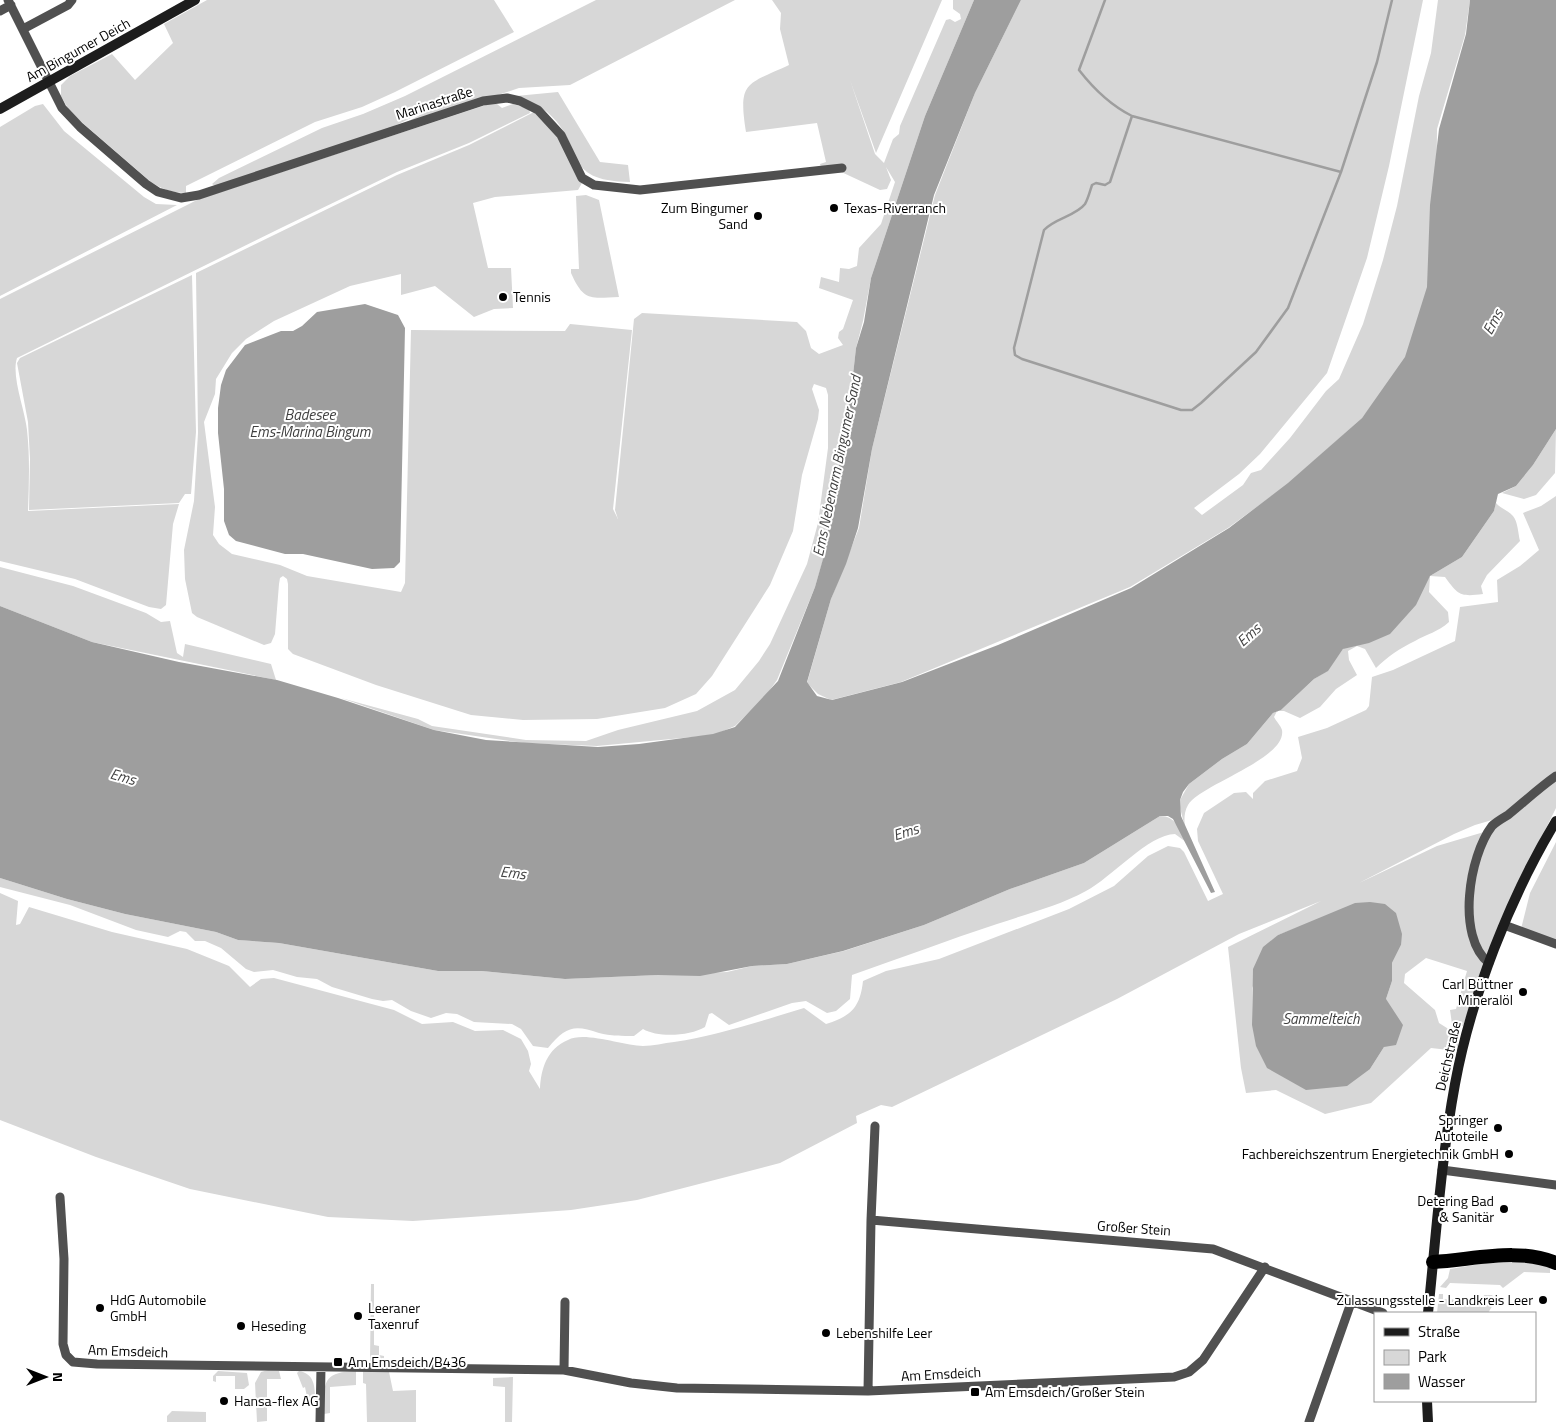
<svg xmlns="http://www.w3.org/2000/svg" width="1556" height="1422" font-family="'Titillium Web',sans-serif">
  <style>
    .green { fill: #d7d7d7; fill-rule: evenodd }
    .water { fill: #9e9e9e }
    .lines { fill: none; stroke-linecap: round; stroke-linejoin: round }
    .stream { stroke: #9e9e9e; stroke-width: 2.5 }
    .minor { stroke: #505050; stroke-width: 9 }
    .secondary { stroke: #1d1d1d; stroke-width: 10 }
    .trunk { stroke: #000; stroke-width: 14 }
    .poi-dot { fill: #000; stroke: #fff; stroke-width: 2 }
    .labels { text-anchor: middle; stroke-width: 4; stroke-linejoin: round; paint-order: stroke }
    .street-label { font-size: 14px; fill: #000; stroke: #fff }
    .poi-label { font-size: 14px; fill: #000; stroke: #fff; text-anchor: start }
    .water-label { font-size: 15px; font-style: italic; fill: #3f3f3f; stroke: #fff }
  </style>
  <rect width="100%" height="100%" fill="#fff"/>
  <path class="green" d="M207,0h287l20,32 -119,60 -33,15 -47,15 -129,64v7c-14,0 -24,-4 -35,-11l-81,-70 -9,-16v-11l9,-9 42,-22 23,26 38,-37 -9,-19z
    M596,0h139l-165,85 -51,3 -129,43 56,-30 -60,29 -171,56 -3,-2 7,-6 103,-50 41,-14 42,-18z
    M772,0h170l-66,153 -26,-73 25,74 9,9 9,-24 6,-5 1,-8 46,-106 4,-1 5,3 6,-3 -1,-5 -7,-5v-9h21l-49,116 -54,162 -8,43 -7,27 -5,45 -28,167 -8,27 -38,93 -13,18 -29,28 -21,9 -117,11 -73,-3 -90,-13 -93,-32 77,21 14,7 94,14 60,1 32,-11 79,-19 38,-21 24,-29 11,-17 37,-80 11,-41 10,-75v-53l-2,-7 -12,-4 -2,5 7,21 -1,9 -16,56 -9,56 -23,54 -58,91 -16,18 -31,14 -68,11 -74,1 -52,-5 -95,-30 -83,-31 -5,-5v-65l-1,-5 -4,-3 -3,2 -1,6 -4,50 -4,9 -7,2 -67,-28 -5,-4 -7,-34 -1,-29 10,-49 4,-68 -2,-160 201,-98 72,-30 65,-33 26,27 22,44 -4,7 -83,7 -22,6 15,65h23l2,40 -19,1 -20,8 -39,-31 -34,9v-21l-51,12 -76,35 -28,18 -14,14 -16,26 -1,15 -11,28 11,85 -2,28 6,9 13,10 48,11 27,11 94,16 4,-9 6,-253 154,1 5,-7 62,6 -19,179 5,10 -3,-9 19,-191 8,-6 155,9 9,9 5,17 8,6 24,-9 -5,-7 1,-6 4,-3 10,-29 -34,-12 2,-11 18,5 1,-14 9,1 8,-3 2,-18 22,-24 14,-42 -9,-15 5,13 -4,9 -7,1 -43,-20 -16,-3 -1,-3 6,-2 -9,-39 -71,9c-8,-51 0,-47 43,-67l-9,-36 1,-16z
    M1021,0h402l-34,166 -22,92 -40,115 -67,81 -21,20 -45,34 8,7 41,-30 8,-12 10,-3 29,-32 36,-47 13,-12 24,-55 20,-64 14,-54 22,-110 12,-43 7,-53h32l-5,35 -28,94 -2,194 -73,95 -74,66 -60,44 -98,59 -229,95 -70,18 -13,-6 -11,-11 24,-84 28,-71 13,-79 63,-254 40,-102z
    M558,92l42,70 28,3 2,17c-71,-1 -43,-36 -83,-70 -9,-7 -20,-11 -31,-16z
    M43,104l21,27 80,66 12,7 21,1 -177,91v-169l35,-21z
    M489,104h8l5,4 11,-4 16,5 1,4 -61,30 -72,29 -114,55 -266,131c-6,18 8,52 10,72 3,27 2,54 1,81l151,-7 -6,20 -7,81 -5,4 -12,-2 -74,-28 -75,-18v-262l199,-100z
    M586,195l13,5 20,97c-29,1 -35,5 -48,-24v-4h8l-3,-73z
    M192,275l4,157 -5,62h-6l-6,9 -150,7 1,-51 -2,-37 -11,-59 3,-5z
    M1556,429l-1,44 -19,22 -12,4 -22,-6 14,-7 17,-21z
    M1556,496v276l-57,46 -24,7 -21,9 -95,49 78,-37 57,-17 62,-52v31l-57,115 -36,103 -5,1 -6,-3 -2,-14 6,-1 11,-38 -41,-13 -21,16 -1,9 31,27 4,13 19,12v16l-27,-3 -60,55 -46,11 -49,-24 -30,3 -5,-25 -13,-121 93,-46 -82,33 -122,65 -225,108 -11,-2 -25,11 1,7 -77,40 -143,37 -66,10 -158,11 -85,-4 -138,-28 -94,-32 -96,-37v-227l18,8 -2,24 4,-1 9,-17 83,25 75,17 42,17 21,21 11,-8 13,-1 120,32 28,14 31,-2 22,9 28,-1 18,9 7,12 3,13 -2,7 11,18c1,-21 7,-40 28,-49 17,-9 55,6 75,6 10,0 21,-3 31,-4 44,-7 87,-21 130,-34l22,16c25,-8 34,-16 37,-43l23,-10 53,-12 130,-50 45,-23 34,-30 20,-10 12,2 4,4 24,49 15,-7 -25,-53 -1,-12 7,-16 30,-20 12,-1 7,7v-6l12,-12 32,-10 5,-13 -4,-21 29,-9 39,-18 3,-4 3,-29 21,-7 62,-29 5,-34 38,-5 -1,-22 23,-14 19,-16 -16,-37 18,-7zM1328,916l73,29 -9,18v18l-6,18 -2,48 -14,22 -118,-44v-37l26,-53z
    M1497,497l-1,6c5,6 12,7 17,13 5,6 5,17 7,25l-33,34 -6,11 2,8c-23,3 -25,1 -38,-17l-15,-1 -1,16 19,20 1,10c-11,10 -22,12 -34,19 -15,7 -28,16 -39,27l-11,-19 -8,-3 -9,5 1,9 8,15 -21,14 -16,18 -20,11 -16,-7h-7l-3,6c2,4 7,9 8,13 5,29 -81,54 -94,75 -4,7 -4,15 -3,22l-5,-19v-8l9,-16 33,-25 25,-15 26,-31 8,-3 33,-31 13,-8 16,-22 81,-64 6,-9 32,-19 32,-46z
    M0,567l73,19 73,27 15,9 9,-1 7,32 6,4 2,-13 86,20 5,16 -184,-38 -92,-36z
    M1160,816c16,0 19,13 26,26l-11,-8c-26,0 -64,44 -89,57 -27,15 -60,23 -89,33 -49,16 -96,34 -145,51l-2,24 -14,12 -9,2 -21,-12 -14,2 -63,22 -17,-12 -3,1 -4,13c-15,9 -47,11 -62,2l-9,7c-11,0 -24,0 -35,-3 -25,-9 -34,-6 -51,15l-15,-2 -12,-17 -9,-5 -38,-2 -17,-8 -11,-1 -15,5 -20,-7 -19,-11 -9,1 -11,-2 -40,-12 -15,-8 -20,-2 -24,-7 -19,2 -8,-3 -25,-21 -16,-7h-10l-9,-9 -6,-1 -12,6 -32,-7 -66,-25 -70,-18v-9l67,21 58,15 91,18 22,8 41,3 159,28h44l83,8 162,-7 25,-6 35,-2 57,-13 80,-26 86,-36 74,-26z
    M1556,842v100l-35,-13 9,-36z
    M1504,1260l46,5v8l-26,-1 -21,16 -3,-3 -50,-2 -4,5 -6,-1 8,-9 2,-9z
    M371,1284h3v61l5,1v9l5,1v5h-14z
    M1439,1294h4v5l40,2 1,-6h8l4,5 -8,13h-51z
    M268,1370l11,1 2,8h-14v42l-10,1 -2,-39 6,-11z
    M218,1371l29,2 2,12 -5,4h-9v-13h-19v6l-3,-1v-5z
    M299,1371c17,3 16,18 16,33l-3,3h-3l-4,-20 -2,1 -6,-15z
    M356,1371v14l-26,2v26l-6,1c0,-30 -3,-42 32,-43z
    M363,1371l26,1 4,19 23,-1v32h-49l-1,-38 -3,-1z
    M513,1377l-1,45h-7v-35l-12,-1v-8z
    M172,1411l34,1v10h-39v-6z"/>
  <path class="water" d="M974,0h47l-46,93 -41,102 -62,254 -14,79 -12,36 -15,35 -24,83 10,14 15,4 70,-18 96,-37 133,-57 98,-60 59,-45 74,-65 43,-61 22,-70 3,-82 9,-76 27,-95 4,-34h86v429l-23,36 -17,21 -18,8 -4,17 -32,46 -32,19 -14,29 -26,29 -21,9 -26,6 -15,22 -14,8 -33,31 -8,3 -26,31 -25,15 -33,25 -6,8 -3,8 1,16 34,76 -4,1 -38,-74 -5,-3h-8l-76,47 -74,26 -86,36 -81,26 -56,13 -35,2 -52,10 -42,-1 -93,4 -83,-8h-44l-159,-28 -41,-3 -22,-8 -91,-18 -58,-15 -67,-21v-272l92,36 87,20 98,18 61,18 96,32 52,10 112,7 41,-3 74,-10 22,-7 43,-46 37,-94 8,-28 28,-166 5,-45 8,-26 7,-44 54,-162z
    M365,304l33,11 7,13 -5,234 -6,6 -22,1 -69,-15h-18l-49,-13 -7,-6 -5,-14v-32l-6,-56v-25l3,-23 5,-15 19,-25 36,-14h12l9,-5 15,-14z
    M1370,902l15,2 11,9 6,21 -1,11 -9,18v18l-6,18 17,26 -7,20 -12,2 -14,22 -23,17 -41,4 -39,-22 -11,-22 -4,-21 1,-56 10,-22 15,-12 77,-32z"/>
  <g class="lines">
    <path class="stream" d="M1105,0l-26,70c14,18 33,36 53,46l209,56 36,-110 15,-62
      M1132,116l-22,66 -5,3 -9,-2 -4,2c-2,6 -4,14 -7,19 -9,12 -30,14 -41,26l-30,118 1,7 7,4 159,51h11l9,-7 55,-51 32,-44 53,-136"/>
    <path class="minor" d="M8,0l54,108 18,19 66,57 12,8 23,6 18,-3 284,-94 24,-3 13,3 18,9 23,25 21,43 12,7 46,5 202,-22
      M0,11l11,-6
      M23,29l45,-24 4,-5
      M1504,925l52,19
      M1489,963c-33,-26 -20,-107 3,-137 4,-4 11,-8 16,-11 16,-13 31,-27 48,-39
      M1442,1170l114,15
      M60,1197l4,62 -1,85 3,11 7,7 24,2 467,6 67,13 46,5 191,3 306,-14 15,-5 14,-12 62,-93
      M871,1220l4,-94
      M564,1370l1,-68
      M868,1391l3,-171 342,29 170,64
      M320,1422l1,-55
      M1309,1422l43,-122"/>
    <path class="secondary" d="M0,109l195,-109
      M1428,1313c8,-76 13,-153 27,-229 16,-87 55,-187 101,-263
      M1427,1401l1,21"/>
    <path class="trunk" d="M1433,1262c40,-2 85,-15 123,1"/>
  </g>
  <g class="poi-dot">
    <circle cx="834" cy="208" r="5"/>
    <circle cx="758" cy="216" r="5"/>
    <circle cx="503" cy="297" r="5"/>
    <circle cx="1523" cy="992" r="5"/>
    <circle cx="1498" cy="1128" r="5"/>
    <circle cx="1509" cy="1154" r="5"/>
    <circle cx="1504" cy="1209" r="5"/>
    <circle cx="1543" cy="1300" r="5"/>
    <circle cx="100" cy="1308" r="5"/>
    <circle cx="358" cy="1316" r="5"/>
    <circle cx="241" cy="1326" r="5"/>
    <circle cx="826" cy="1333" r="5"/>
    <rect x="333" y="1357" width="10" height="10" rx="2.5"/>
    <rect x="970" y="1387" width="10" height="10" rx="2.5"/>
    <circle cx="224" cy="1401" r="5"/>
  </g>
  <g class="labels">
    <g class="street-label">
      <text transform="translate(78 50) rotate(-29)" y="5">Am Bingumer Deich</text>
      <text transform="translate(434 103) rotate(-18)" y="5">Marinastraße</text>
      <text transform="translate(1448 1056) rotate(-77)" y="5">Deichstraße</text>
      <text transform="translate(1134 1228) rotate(4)" y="5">Großer Stein</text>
      <text transform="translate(128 1351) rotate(2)" y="5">Am Emsdeich</text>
      <text transform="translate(941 1374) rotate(-3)" y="5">Am Emsdeich</text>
    </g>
    <g class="poi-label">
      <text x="748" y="213" text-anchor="end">Zum Bingumer<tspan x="748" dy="16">Sand</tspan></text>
      <text x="844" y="213">Texas-Riverranch</text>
      <text x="513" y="302">Tennis</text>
      <text x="1513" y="989" text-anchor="end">Carl Büttner<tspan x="1513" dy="16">Mineralöl</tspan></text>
      <text x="1488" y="1125" text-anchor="end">Springer<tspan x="1488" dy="16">Autoteile</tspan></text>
      <text x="1499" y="1159" text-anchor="end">Fachbereichszentrum Energietechnik GmbH</text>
      <text x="1494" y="1206" text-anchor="end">Detering Bad<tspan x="1494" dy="16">&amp; Sanitär</tspan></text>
      <text x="110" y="1305">HdG Automobile<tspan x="110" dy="16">GmbH</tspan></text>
      <text x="1533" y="1305" text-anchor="end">Zulassungsstelle - Landkreis Leer</text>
      <text x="368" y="1313">Leeraner<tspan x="368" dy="16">Taxenruf</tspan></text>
      <text x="251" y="1331">Heseding</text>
      <text x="836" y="1338">Lebenshilfe Leer</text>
      <text x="348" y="1367">Am Emsdeich/B436</text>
      <text x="985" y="1397">Am Emsdeich/Großer Stein</text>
      <text x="234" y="1406">Hansa-flex AG</text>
    </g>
    <g class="water-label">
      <text transform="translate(1493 322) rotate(-61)" y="5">Ems</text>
      <text x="310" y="420">Badesee<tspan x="310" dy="17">Ems-Marina Bingum</tspan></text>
      <text transform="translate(837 466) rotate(-78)" y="5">Ems Nebenarm Bingumer Sand</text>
      <text transform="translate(1249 635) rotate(-42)" y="5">Ems</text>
      <text transform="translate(123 777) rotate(16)" y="5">Ems</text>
      <text transform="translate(906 832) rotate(-17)" y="5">Ems</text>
      <text transform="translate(513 873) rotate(7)" y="5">Ems</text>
      <text x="1321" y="1024">Sammelteich</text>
    </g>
  </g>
  <rect x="1374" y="1312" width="162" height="90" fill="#ffffff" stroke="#999999"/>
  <rect x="1384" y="1328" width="25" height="8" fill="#1d1d1d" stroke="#999999"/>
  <text x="1418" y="1337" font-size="15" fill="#000000">Straße</text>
  <rect x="1384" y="1350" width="25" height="15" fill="#d7d7d7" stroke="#999999"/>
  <text x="1418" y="1362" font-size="15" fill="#000000">Park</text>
  <rect x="1384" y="1374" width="25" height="15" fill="#9e9e9e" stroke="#999999"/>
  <text x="1418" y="1387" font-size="15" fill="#000000">Wasser</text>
  <g transform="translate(45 1377) rotate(90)" stroke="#ffffff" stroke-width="4" paint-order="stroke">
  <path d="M0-4L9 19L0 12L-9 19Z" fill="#000000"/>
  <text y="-8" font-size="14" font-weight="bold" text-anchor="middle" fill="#000000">N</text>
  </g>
</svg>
